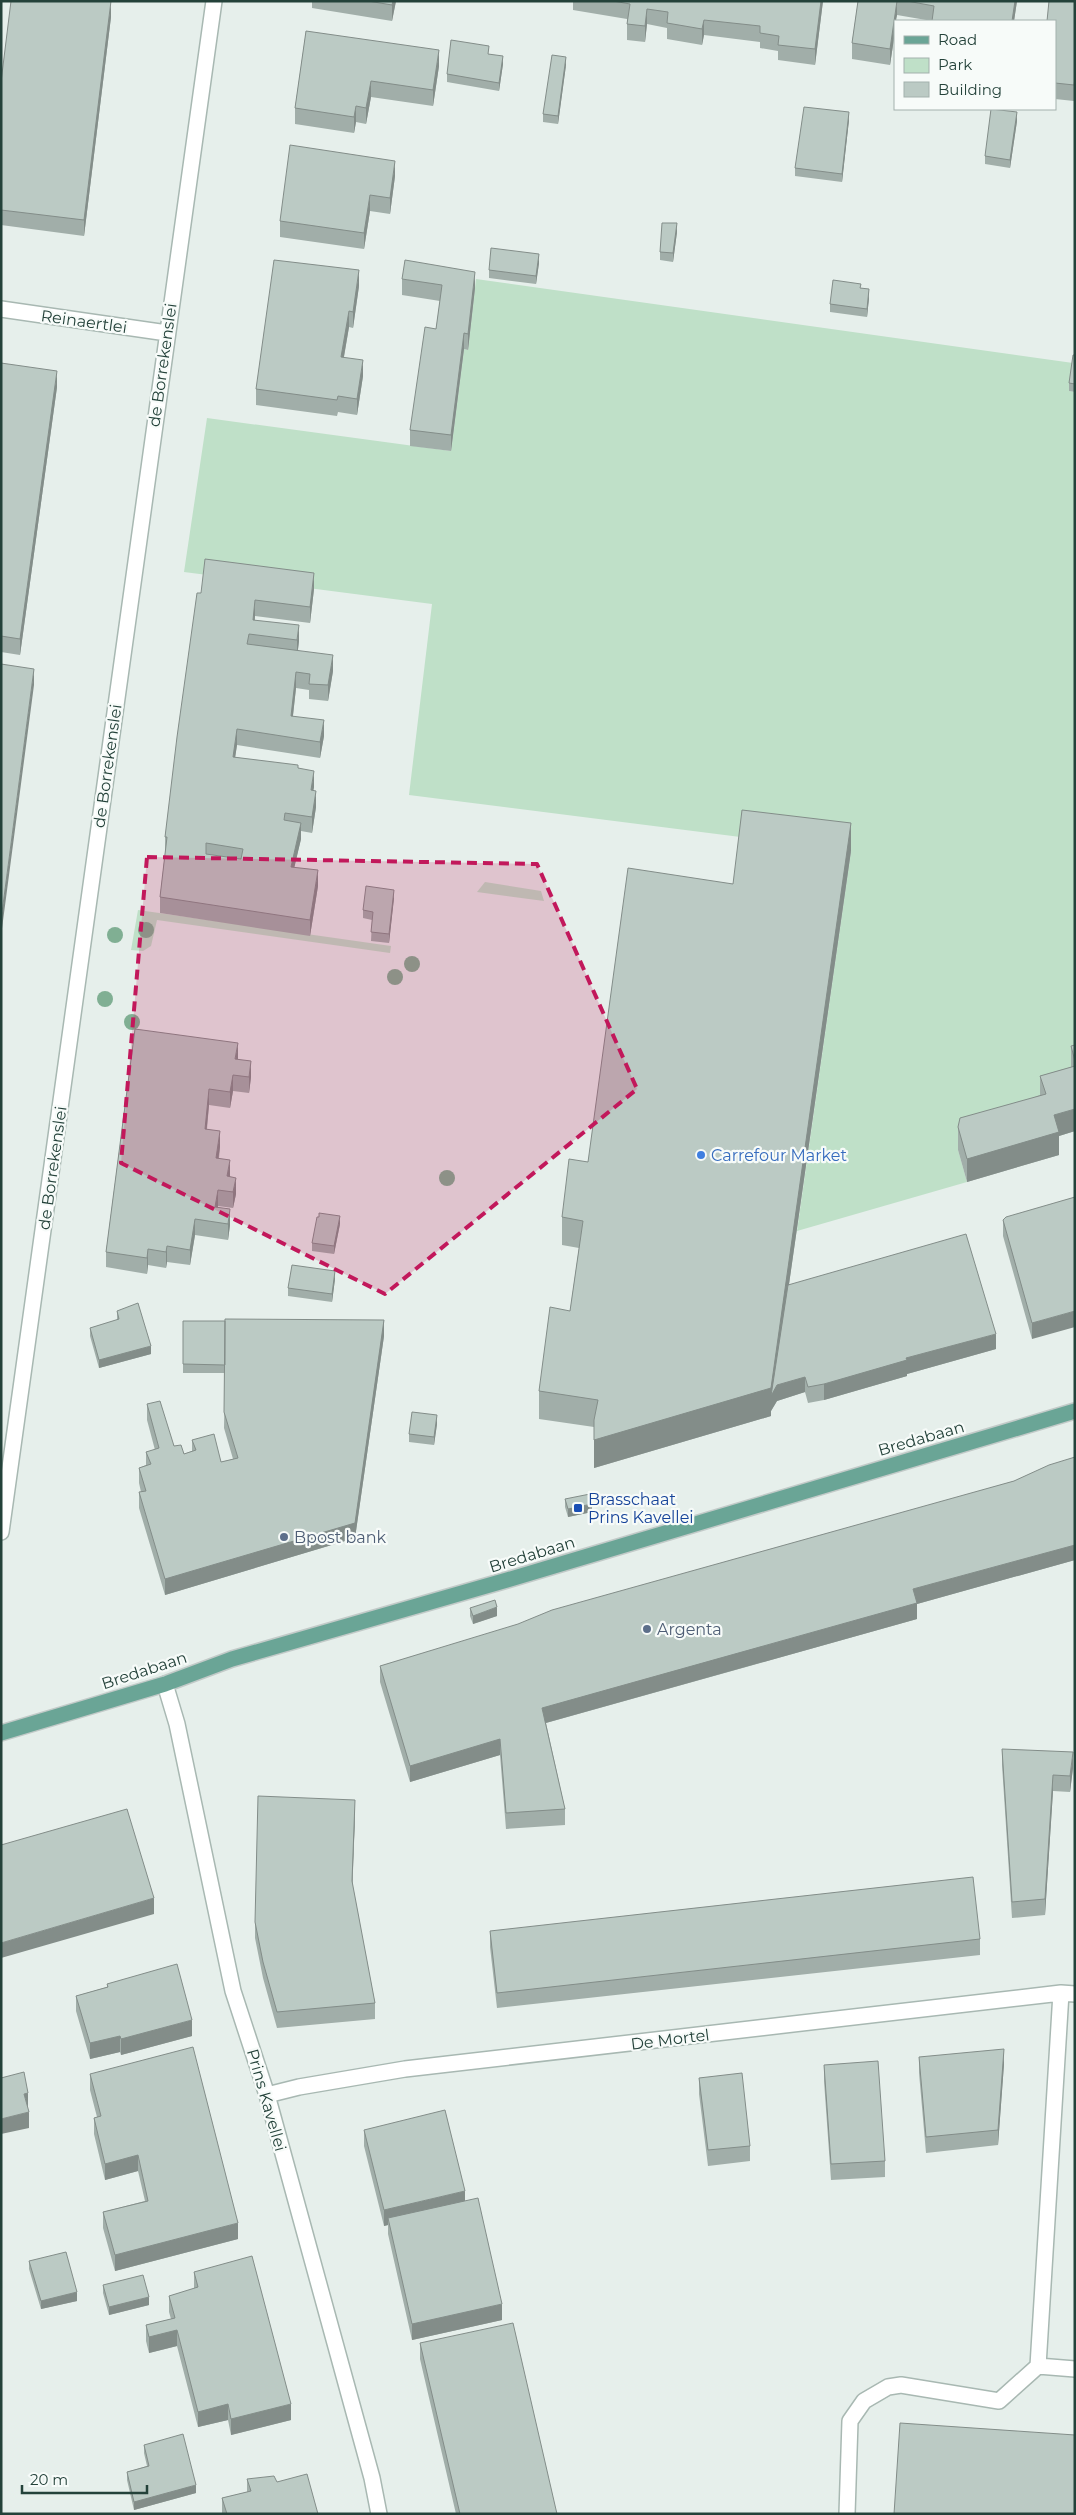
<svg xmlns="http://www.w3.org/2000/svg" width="1076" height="2515" font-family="Montserrat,sans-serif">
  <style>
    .green { fill: #bfe0c8 }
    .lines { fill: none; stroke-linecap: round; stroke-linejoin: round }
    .minor-casing { stroke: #a8b8b2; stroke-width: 18 }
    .major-casing { stroke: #c2cac8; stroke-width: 18 }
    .minor { stroke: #fff; stroke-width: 15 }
    .major { stroke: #6aa596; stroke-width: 15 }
    .tree { fill: #80af93 }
    .wall { fill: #a1aea9 }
    .shaded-wall { fill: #838d89 }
    .building { fill: #bbcac4; stroke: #838d89; fill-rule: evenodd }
    .marked { fill: #c2185b; fill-opacity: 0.2; stroke: #c2185b; stroke-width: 4; stroke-dasharray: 10 6; stroke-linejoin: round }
    .shop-dot { fill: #3f7fe0; stroke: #f7fbf9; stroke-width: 2 }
    .transit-dot { fill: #1a4fb4; stroke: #f7fbf9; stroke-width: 2 }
    .service-dot { fill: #5c6f8a; stroke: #f7fbf9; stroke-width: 2 }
    .labels { text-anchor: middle; stroke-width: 4.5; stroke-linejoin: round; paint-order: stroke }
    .street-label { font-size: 16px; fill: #24423a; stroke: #f7fbf9 }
    .shop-label { font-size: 16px; fill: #366cbe; stroke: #f7fbf9; text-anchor: start }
    .transit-label { font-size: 16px; fill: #164399; stroke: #f7fbf9; text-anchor: start }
    .service-label { font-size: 16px; fill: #4e5e75; stroke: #f7fbf9; text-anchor: start }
  </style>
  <rect width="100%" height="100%" fill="#e6efeb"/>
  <path class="green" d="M476,279l597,84 -4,28 6,1v691l-117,67 9,32 -170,49 54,-380 -442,-56 23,-191 -248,-32 23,-154 244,33 13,-102 4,1z
    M485,882l56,9 3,10 -67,-9z
    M138,910l253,36 -1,7 -233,-33 -6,26 -8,5 -12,-1z"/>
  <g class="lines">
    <defs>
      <path id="minor" d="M1,309l166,24
        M1,1532l213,-1531
        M165,1684l12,40 56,267 34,104 105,383 7,36
        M267,2095l32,-8 106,-18 656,-76 14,1
        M1038,2366l37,3
        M847,2514l3,-93 14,-20 24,-14 13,-2 98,16 39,-35 23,-373"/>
      <path id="major" d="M1,1733l164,-49 67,-25 275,-79 568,-169"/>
    </defs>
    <use href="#minor" class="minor-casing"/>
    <use href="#major" class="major-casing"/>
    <use href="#minor" class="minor"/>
    <use href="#major" class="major"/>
  </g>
  <g class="tree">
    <circle cx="146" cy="930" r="8"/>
    <circle cx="115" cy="935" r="8"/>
    <circle cx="412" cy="964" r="8"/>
    <circle cx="395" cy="977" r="8"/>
    <circle cx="105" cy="999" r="8"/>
    <circle cx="132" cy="1022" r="8"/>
    <circle cx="447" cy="1178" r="8"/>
  </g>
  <path class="wall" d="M312,1h84l-4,20 -80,-13z
    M573,1h250l-8,64 -37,-5v-9l-18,-3v-6l-56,-7 -2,10 -35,-6v-11l-20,-4 -2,18 -18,-2v-21l-54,-9z
    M858,1h159l-3,20h-82l-35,-6 -2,6v11l-5,33 -38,-6v-16z
    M1075,1v93l-1,7 -19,-2v-78z
    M111,17l-27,219 -83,-11v-143z
    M306,31l133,35 -6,40 -62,-9 -5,27 -10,-2 -2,11 -59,-9v-16z
    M489,54l14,10 -4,27 -52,-9v-8z
    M566,65l-8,59 -15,-2v-8z
    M849,120l-7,62 -47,-6v-8z
    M1017,121l-7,47 -25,-4v-8z
    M395,176l-5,38 -20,-3 -6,38 -84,-12v-16z
    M677,232l-4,30 -13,-2v-8z
    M539,263l-3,21 -47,-6v-8z
    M402,279l73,9 -7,62 -4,-1 -13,102 -41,-5v-16l26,-101 4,-28 -38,-6z
    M359,286l-6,42 -4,-1 -5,30 19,19 -6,39 -19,-3 -1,4 -81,-11v-16z
    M861,288l8,10 -2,19 -37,-5v-8z
    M1075,355v37l-6,-1v-8z
    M1,363l56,24 -37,268 -19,-3z
    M314,589l-4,34 -55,-7v4l44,21 -1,9 35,21 -5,30 -19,-2v-9l-13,-2 -3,28 31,20 -4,22 -83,-13 -2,12 63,11 16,19 -1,3 3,17 -4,26 -11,-2v8l-7,28 24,19 -8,50 -150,-23v-16l5,-44v-16l36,-244z
    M851,851l-62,433 207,65 -89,25v2l-83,24 -16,3 -3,-11 -28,9 -6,10v5l-177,52v-41l-55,-8v-28l31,-80 9,-63 -17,-3v-28l26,-55z
    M394,898l-5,45 -18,-2 1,-21 -9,-2v-8z
    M135,1029l102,30 14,18 -2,16 -16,-2 -3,17 -21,-3 -2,24 13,18 -1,11 10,19 7,17 -3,14 -15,-2 -1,2 13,17 -2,15 -33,-5 -5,30 -23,-3 -1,6 -18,-3 -1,9 -41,-7v-15z
    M1075,1045v86l-16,5v19l-92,27 -9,-32v-23l82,-32v-19l31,-9v-21z
    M1075,1197l-43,142 -29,-103v-16z
    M340,1224l-6,30 -22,-3v-8z
    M335,1279l-3,23 -44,-6v-8z
    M117,1311l34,43 -52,14 -9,-32v-8l27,-8z
    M183,1321l201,15 -29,202 -190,57 -26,-87v-16h2l-2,-9v-15l7,-3v-13l9,-2 -8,-30v-16l27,42 10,8 8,-3v-11l29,22 12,-3 -9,-31 1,-59v4h-42z
    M437,1424l-3,21 -25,-3v-8z
    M1075,1457v103l-158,44v15l-371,104 19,86v16l-59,4 -6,-74 -90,27 -30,-100v-16l634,-185z
    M565,1499l27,13 -24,5 -3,-10z
    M470,1608l27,8 -24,8 -3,-8z
    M1002,1749l71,19 -3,24 -17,-1 -8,124 -33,3 -10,-153z
    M355,1816l-3,68 23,119v16l-98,9 -14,-50 -8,-40v-16z
    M490,1931l490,8v16l-483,53 -7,-61z
    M107,1984l85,52 -71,19 -1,-3 -30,7 -14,-48v-15l31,-9z
    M919,2057l85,7 -6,81 -72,8 -7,-80z
    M824,2065l61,96v16l-54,3 -7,-99z
    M90,2074l148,165 -123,32 -12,-43v-16l42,-11 -7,-30 -33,9 -11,-46v-16l3,-1 -7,-27z
    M699,2078l51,68v15l-42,5 -9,-72z
    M364,2130l138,190 -90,20 -24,-106v-9l-4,1 -20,-80z
    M29,2261l48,40 -36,8 -12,-40z
    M194,2272l97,148 -60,15 -3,-15 -30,7 -21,-81 -28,7 -3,-12v-16l25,-6 -2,-7v-16l25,-7z
    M103,2285l46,20 -40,10 -6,-22z
    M420,2343l137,171h-101l-36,-155z
    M144,2445l52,48 -62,17 -7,-30v-8l20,-6 -3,-13z
    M247,2479l30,3 41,32h-96v-16l25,-6z"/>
  <path class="shaded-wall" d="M111,1v16l-27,219v-16z
    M393,1h3l-4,20v-16z
    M821,1h2l-8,64v-16z
    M897,1v14l-1,6h-1v11l-5,33v-16z
    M1015,1h2l-3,20h-2z
    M647,9v15l-2,18v-16z
    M704,20v15l-2,10v-16z
    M439,50v16l-6,40v-16z
    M503,56v8l-4,27v-8z
    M566,57v8l-8,59v-8z
    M1075,78v16l-1,7v-16z
    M371,81v16l-5,27v-16z
    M356,106v16l-2,11v-16z
    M849,112v8l-7,62v-8z
    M1017,112v9l-7,47v-8z
    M395,161v15l-5,38v-16z
    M370,195v16l-6,38v-16z
    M677,223v9l-4,30v-9z
    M539,254v9l-3,21v-8z
    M359,270v16l-6,42v-16z
    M475,272v16l-7,62v-16z
    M869,289v9l-2,19v-8z
    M349,311v16l-8,46v-16z
    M464,333v16l-13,102v-16z
    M363,360v16l-6,39v-16z
    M57,371v16l-37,268v-16z
    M314,573v16l-4,34v-16z
    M255,600v16l-2,19v-15z
    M299,625v16l-2,15v-16z
    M333,655v16l-5,30v-16z
    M34,669v16l-33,251v-16z
    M296,672v16l-5,44v-16z
    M324,720v16l-4,22v-16z
    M237,729v16l-4,27v-15z
    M314,771v16l-3,19v-16z
    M316,791v16l-4,26v-16z
    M301,823v16l-10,43v-15z
    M851,823v28l-77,538 3,-4 28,-8v15l-28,9 -6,10v5l-177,52v-28z
    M318,870v16l-8,50v-16z
    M394,890v8l-5,45v-9z
    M238,1043v16h-3z
    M251,1061v16l-2,16v-16z
    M233,1075v16l-3,17v-16z
    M209,1089v16l-4,40v-16z
    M1075,1109v22l-16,5v19l-92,27v-23l87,-44z
    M220,1131v16l-4,27v-16z
    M230,1160v16l-3,16v-16z
    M236,1178v16l-3,14v-16z
    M218,1190v16l-3,17v-16z
    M230,1209v16l-2,15v-16z
    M340,1216v8l-6,30v-8z
    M195,1219v16l-5,30v-15z
    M167,1246v16l-1,6v-16z
    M148,1249v16l-1,9v-16z
    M335,1271v8l-3,23v-8z
    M1075,1311v16l-43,12v-16z
    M384,1320v16l-29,202 -190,57v-16z
    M996,1334v15l-89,25v2l-83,24v-16l82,-26z
    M151,1346v8l-52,14v-8z
    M437,1415v9l-3,21v-8z
    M592,1504v8l-24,5v-8z
    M1075,1545v15l-158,44v15l-375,105v-16l371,-119z
    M497,1607v9l-24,8v-8z
    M500,1739v16l-90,27v-16z
    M1073,1752v16l-3,24v-16z
    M1053,1775v16l-8,124v-16z
    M355,1800v16l-3,81v-16z
    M154,1898v16l-153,44v-15z
    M192,2020v16l-71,19v-16z
    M120,2036v16l-30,7v-16z
    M1004,2049v15l-6,81v-15z
    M28,2093v16l-4,-15z
    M29,2112v16l-28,6v-15z
    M138,2155v16l-33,9v-16z
    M465,2191v16l-77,11v7l-4,1v-16z
    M238,2223v16l-123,32v-16z
    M77,2292v9l-36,8v-8z
    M149,2297v8l-40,10v-8z
    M502,2304v16l-90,20v-16z
    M177,2330v16l-28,7v-16z
    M228,2404v16l-30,7v-15z
    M291,2404v16l-60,15v-16z
    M196,2485v8l-62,17v-8z"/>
  <path class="building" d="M11,1h100l-27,219 -83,-10v-128z
    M368,1h25l-1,4z
    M613,1h208l-6,48 -37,-4 1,-9 -19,-3v-7l-56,-6 -2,9 -35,-6 1,-11 -21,-3 -2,17 -18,-2 3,-20z
    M858,1h39l-7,48 -38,-6z
    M907,1h108l-3,20h-80l2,-15z
    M1049,1h26v77l-1,7 -19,-2v-62h-8z
    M306,31l133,19 -6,40 -62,-9 -5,27 -10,-2 -2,11 -59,-9z
    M451,40l38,6 -1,8 15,2 -4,27 -52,-9z
    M552,55l14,2 -8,59 -15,-2z
    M804,107l45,5 -7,62 -47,-6z
    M991,109l26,3 -7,48 -25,-4z
    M290,145l105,16 -5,37 -20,-3 -6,38 -84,-12z
    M662,223h15l-4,30 -13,-1z
    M491,248l48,6 -3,22 -47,-6z
    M274,260l85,10 -6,42 -4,-1 -8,46 22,3 -6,39 -19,-3 -1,4 -81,-11z
    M405,260l70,12 -7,62 -4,-1 -13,102 -41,-5 15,-103 11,2 6,-44 -40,-6z
    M833,280l28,4 -1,4 9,1 -2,20 -37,-5z
    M1073,355h2v29l-6,-1z
    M1,363l56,8 -37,268 -19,-3z
    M205,559l109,14 -4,34 -55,-7 -2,20 46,5 -2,15 -48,-6 -2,10 86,11 -5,30 -19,-1 1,-10 -14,-2 -5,44 33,4 -4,22 -83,-13 -4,28 65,8v3l16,3 -3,19 5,1 -4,26 -27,-4 -1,7 17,3 -10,44 27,3 -8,50 -150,-23 7,-60h-2l12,-100 20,-144h4zM206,843l37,6 -2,10 -35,-5z
    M1,664l33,5 -33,251z
    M742,810l109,13 -80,565 -177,52v-20l4,-20 -59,-9 11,-84 20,4 13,-90 -21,-4 7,-58 19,3 40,-294 105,16z
    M366,886l28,4 -5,44 -18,-2 2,-20 -10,-2z
    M135,1029l103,14 -3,16 16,2 -2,16 -16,-2 -3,17 -21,-3 -4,40 15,2 -4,27 14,2 -3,16 9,2 -3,14 -15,-2 -3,17 15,2 -2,15 -33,-5 -5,31 -23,-4 -1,6 -18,-3 -1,9 -41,-6z
    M1075,1045v16l-4,-15z
    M1075,1066v43l-21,6 5,17 -92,27 -9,-32 2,-9 86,-24 -6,-18z
    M1075,1197v114l-43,12 -29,-103 3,-3z
    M319,1213l21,3 -6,30 -22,-3 5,-26h2z
    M966,1234l30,100 -90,24 1,2 -83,24 -16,3 -3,-10 -28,8 -6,11 17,-111z
    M292,1265l43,6 -3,23 -44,-6z
    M138,1303l13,43 -52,14 -9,-32 29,-9 -2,-8z
    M225,1319l159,1 -29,203 -190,56 -26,-87 7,-1 -7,-23 12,-4 -5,-12 13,-4 -12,-44 13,-3 14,45 7,-1 3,9 12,-4 -4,-10 22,-6 7,28 17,-4 -14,-46z
    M183,1321h42v44l-42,-1z
    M412,1412l25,3 -3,22 -25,-3z
    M1075,1457v88l-162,44 4,14 -375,105 23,101 -59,4 -6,-74 -90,27 -30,-100 138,-42 34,-14 462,-129 35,-16z
    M590,1494l2,10 -24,5 -3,-10z
    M495,1600l2,7 -24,9 -3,-8z
    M1002,1749l71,3 -3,24 -17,-1 -8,124 -33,3z
    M258,1796l97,4 -3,81 23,122 -98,9 -14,-50 -8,-40z
    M127,1809l27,89 -153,45v-98z
    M973,1877l7,62 -483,54 -7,-62z
    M177,1964l15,56 -71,19 -1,-3 -30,7 -14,-47 32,-9 -1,-3z
    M193,2047l45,176 -123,32 -12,-43 45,-11 -10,-46 -33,9 -11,-46 7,-2 -11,-42z
    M1004,2049l-6,81 -72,7 -7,-80z
    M878,2061l7,100 -54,3 -7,-99z
    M24,2072l4,21 -4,1 5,18 -28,7v-41z
    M742,2073l8,73 -42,4 -9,-72z
    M445,2110l20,81 -81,19 -20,-80z
    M478,2198l24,106 -90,20 -24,-106z
    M66,2252l11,40 -36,9 -12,-40z
    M252,2256l39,148 -60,15 -3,-15 -30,8 -21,-82 -28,7 -3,-12 29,-7 -6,-22 29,-9 -4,-15z
    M143,2275l6,22 -40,10 -6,-22z
    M513,2323l44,191h-97l-40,-171z
    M900,2423l175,12v79h-181z
    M183,2434l13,51 -62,17 -7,-30 22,-6 -5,-21z
    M307,2474l11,40h-91l-5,-16 29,-7 -4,-12 27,-3 3,6z"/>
  <path class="marked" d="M147,857l390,7 100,225 -252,205 -264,-131z"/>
  <circle class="shop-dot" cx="701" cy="1155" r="5"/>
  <rect class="transit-dot" x="573" y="1503" width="10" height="10" rx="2.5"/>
  <g class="service-dot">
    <circle cx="284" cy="1537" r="5"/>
    <circle cx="647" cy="1629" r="5"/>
  </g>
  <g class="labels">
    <g class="street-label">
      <text transform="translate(84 321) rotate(8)" y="6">Reinaertlei</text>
      <text transform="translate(162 365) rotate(-82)" y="6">de Borrekenslei</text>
      <text transform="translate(107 766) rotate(-82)" y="6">de Borrekenslei</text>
      <text transform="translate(52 1168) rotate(-82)" y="6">de Borrekenslei</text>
      <text transform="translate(921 1438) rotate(-16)" y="6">Bredabaan</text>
      <text transform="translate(532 1554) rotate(-17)" y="6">Bredabaan</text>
      <text transform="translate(144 1670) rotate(-18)" y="6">Bredabaan</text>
      <text transform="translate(670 2039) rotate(-7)" y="6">De Mortel</text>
      <text transform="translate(267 2100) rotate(74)" y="6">Prins Kavellei</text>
    </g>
    <g class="shop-label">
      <text x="711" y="1161">Carrefour Market</text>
    </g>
    <g class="transit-label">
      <text x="588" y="1505">Brasschaat<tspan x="588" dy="18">Prins Kavellei</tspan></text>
    </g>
    <g class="service-label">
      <text x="294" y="1543">Bpost bank</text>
      <text x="657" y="1635">Argenta</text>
    </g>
  </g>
  <rect width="1076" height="2515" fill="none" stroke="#24423a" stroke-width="5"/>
  <rect x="894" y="20" width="162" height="90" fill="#f7fbf9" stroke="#a3b1ad"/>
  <rect x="904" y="36" width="25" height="8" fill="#6aa596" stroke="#a3b1ad"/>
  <text x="938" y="45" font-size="15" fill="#24423a">Road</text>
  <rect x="904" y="58" width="25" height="15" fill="#bfe0c8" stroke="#a3b1ad"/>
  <text x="938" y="70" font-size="15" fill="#24423a">Park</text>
  <rect x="904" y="82" width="25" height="15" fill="#bbcac4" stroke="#a3b1ad"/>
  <text x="938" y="95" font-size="15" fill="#24423a">Building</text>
  <path d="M22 2485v8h125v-8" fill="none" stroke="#24423a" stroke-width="2.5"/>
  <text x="30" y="2485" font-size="15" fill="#24423a" stroke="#f7fbf9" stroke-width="4" paint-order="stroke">20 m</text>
</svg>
